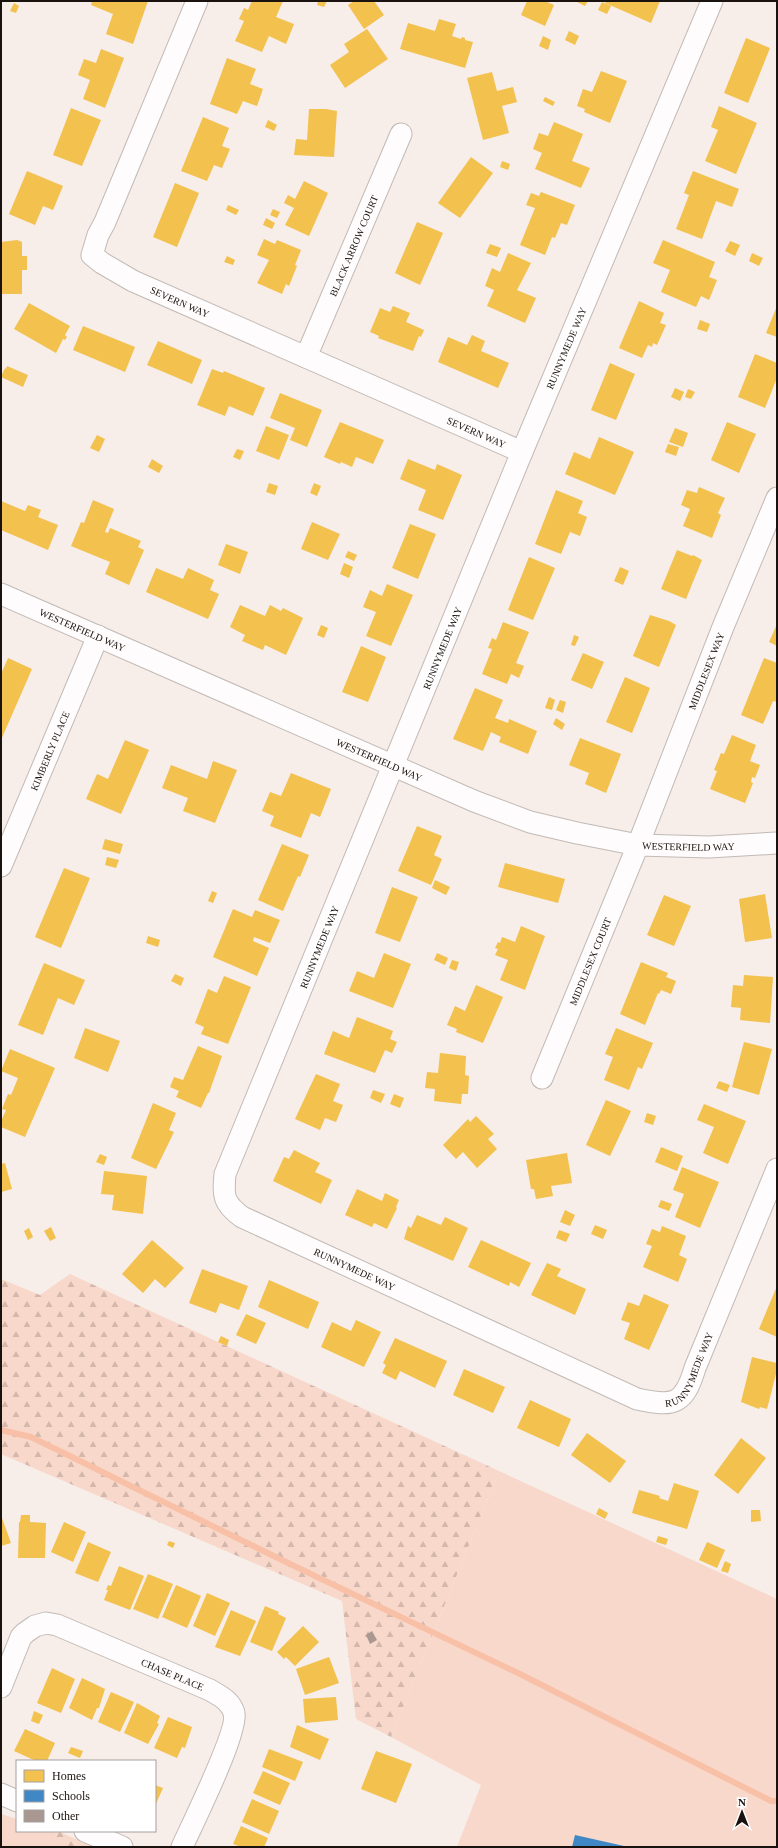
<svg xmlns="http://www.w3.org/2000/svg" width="778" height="1848" font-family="Georgia,serif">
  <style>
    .grass { fill: #f8d8ca }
    .forest { fill: url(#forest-firs) }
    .homes { fill: #f2c14e }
    .schools { fill: #3f88c5 }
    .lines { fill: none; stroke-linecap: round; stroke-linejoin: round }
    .stream { stroke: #f8c0a7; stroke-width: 6 }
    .building { fill: #a99891 }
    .minor-casing { stroke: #c2bab6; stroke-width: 23 }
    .minor { stroke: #fefcfc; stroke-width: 21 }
    .labels { text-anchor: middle; stroke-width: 4; stroke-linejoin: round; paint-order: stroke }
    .street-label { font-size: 10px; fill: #19120e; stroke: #fff }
  </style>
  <defs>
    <pattern id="forest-firs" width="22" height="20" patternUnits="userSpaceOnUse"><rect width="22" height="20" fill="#f8d8ca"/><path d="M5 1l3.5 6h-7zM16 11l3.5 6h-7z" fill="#d4b8ac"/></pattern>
  </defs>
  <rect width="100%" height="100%" fill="#f7ede9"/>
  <path class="grass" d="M499,1471l278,128v248h-320l24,-62 -90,-48z
    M1,1814l16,5v12h41l-7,16h-50z"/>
  <path class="forest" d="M70,1274l429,197 -108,266 -35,-18 -14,-118 -341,-147v-175l39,16z
    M58,1831l35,16h-42z"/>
  <path class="homes" d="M92,1h56l-15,43 -27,-10 7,-20 -22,-9z
    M252,1h31l-7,16 18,7 -8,20 -17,-8 -7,16 -27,-11 9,-20 -5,-2 5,-11 4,2z
    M318,1h9l-3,6 -7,-2z
    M354,1h20l10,14 -20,14 -16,-24z
    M527,1h18l9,4 -9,21 -24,-11z
    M575,1h13l-3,5z
    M606,1h54l-9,22 -46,-20z
    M602,2l9,4 -4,8 -9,-4z
    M14,3l5,3 -3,7 -6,-2z
    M439,19l17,5 -4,12 9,3 1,-2 3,1v2l8,2 -8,26 -65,-19 8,-26 27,8z
    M367,29l21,30 -43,29 -15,-23 19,-13 -5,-8z
    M569,31l10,5 -4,9 -10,-5z
    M543,36l8,4 -3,10 -9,-4z
    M746,38l24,10 -22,55 -24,-10z
    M101,49l23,9 -19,50 -22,-9 7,-19 -12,-5 6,-16 12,4z
    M227,58l29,11 -6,15 13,5 -6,17 -14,-5 -6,13 -27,-10z
    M601,71l26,10 -17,42 -26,-11 1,-3 -8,-3 6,-17 9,3z
    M492,72l5,19 16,-4 4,15 -15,4 7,27 -26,7 -16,-62z
    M545,97l10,5 -2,4 -10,-5z
    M719,106l38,17 -21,51 -31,-13 13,-31 -7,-3z
    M71,108l30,12 -19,46 -29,-11z
    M309,109h17l11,2 -3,46 -40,-2 2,-16 11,1z
    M203,117l26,11 -7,18 8,3 -8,19 -8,-3 -7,16 -26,-10z
    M268,120l9,5 -3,6 -9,-4z
    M554,122l29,12 -11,27 18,7 -9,20 -46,-19 7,-16 -9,-4 6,-16 9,3z
    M471,157l22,16 -33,45 -22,-15z
    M502,161l8,3 -2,6 -8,-3z
    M27,171l36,15 -10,24 -10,-4 -8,19 -26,-11z
    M693,171l46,18 -7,18 -16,-6 -14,38 -26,-10 13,-34 -5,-2z
    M304,181l24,12 -19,43 -24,-11 9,-17 -10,-5 4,-8 7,4z
    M175,183l24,10 -22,54 -24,-10z
    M541,192l34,13 -8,20 -6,-2 -6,15 -3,-1 -7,18 -25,-10 15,-37 -9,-3 5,-12 8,3z
    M228,205l11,5 -3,5 -10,-5z
    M273,209l7,3 -3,6 -7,-3z
    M266,218l9,5 -3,6 -9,-4z
    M417,222l26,11 -23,52 -25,-12z
    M264,239l11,5 2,-4 24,10 -6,15 2,1 -8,20 -3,-2 -4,10 -25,-11 12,-23 -12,-5z
    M17,240l5,2v14h5v14h-5v24h-21v-52z
    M663,240l52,22 -6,15 8,3 -8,20 -8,-4 -5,11 -35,-15 9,-22 -17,-7z
    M730,241l10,4 -5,11 -10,-5z
    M490,244l11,4 -4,9 -11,-4z
    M508,253l23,10 -14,27 19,8 -11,25 -38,-17 7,-16 -9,-4 7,-18 8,4z
    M752,253l11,5 -4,8 -10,-5z
    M227,256l8,4 -2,5 -9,-3z
    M639,301l25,12 -4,10 6,2 -9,20 -4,-2 -1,4 -4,-2 -6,13 -23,-10z
    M29,303l41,23 -5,9 2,2 -2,3 -2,-1 -7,14 -42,-24z
    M393,306l17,7 -4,9 18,8 -3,7 -2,-1 -6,15 -35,-13 1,-2 -9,-4 10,-24 10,4z
    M777,306v31l-11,-4z
    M700,320l10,4 -3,8 -10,-3z
    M83,326l52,21 -10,25 -52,-22z
    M472,335l13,6 -4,10 28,12 -11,25 -60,-26 10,-25 19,8z
    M158,341l44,19 -10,24 -45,-19z
    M755,354l22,9v15l-12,30 -27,-11z
    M610,363l25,11 -19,46 -25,-10z
    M7,366l21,9 -5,12 -22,-10 4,-9 1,1z
    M212,369l11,4 1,-2 41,17 -12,28 -24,-10 -4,10 -28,-11z
    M675,388l9,4 -4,9 -9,-4z
    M688,389l7,3 -4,7 -6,-2z
    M280,393l42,17 -15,37 -17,-7 5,-12 -25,-10z
    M340,422l44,18 -11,24 -17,-7 -4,10 -11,-5 -1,2 -16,-7z
    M727,422l29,12 -17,39 -28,-13z
    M266,426l23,9 -10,25 -23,-9z
    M675,428l13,5 -5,14 -14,-5z
    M97,435l8,4 -6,13 -9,-4z
    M599,437l35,15 -19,43 -50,-21 9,-22 16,7z
    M668,444l11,3 -3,9 -11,-4z
    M237,449l7,2 -4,9 -7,-3z
    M152,459l11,7 -4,7 -11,-6z
    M408,459l27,11 2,-6 25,11 -19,45 -25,-10 8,-20 -26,-11z
    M269,483l9,3 -3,9 -9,-3z
    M314,483l7,3 -4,10 -7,-3z
    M699,487l26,11 -7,15 3,2 -9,23 -29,-12 7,-17 -9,-4 6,-15 10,3z
    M556,490l27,11 -5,12 9,4 -7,19 -10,-4 -9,22 -26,-10z
    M93,500l21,9 -9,23 3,1 2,-5 31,13 -3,6 6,3 -15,35 -24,-11 5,-12 -39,-16 10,-24 3,1z
    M1,501l24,10 3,-6 13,5 -3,7 20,8 -10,25 -47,-20z
    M312,522l28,12 -12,26 -27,-11z
    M410,524l26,10 -18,45 -26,-11z
    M226,544l22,8 -8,22 -22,-9z
    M677,550l15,6 1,-1 9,5 -16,39 -25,-10z
    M348,551l9,4 -3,6 -9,-4z
    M529,557l26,11 -22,52 -25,-10z
    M344,563l9,4 -4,11 -9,-4z
    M620,567l9,4 -6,14 -9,-4z
    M156,568l27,11 5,-11 26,12 -4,10 9,4 -11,25 -62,-27z
    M387,584l26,11 -22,51 -25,-10 10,-24 -13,-5 7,-17 12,6z
    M240,605l25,11 5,-11 11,6 2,-3 20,10 -17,37 -21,-10 -2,5 -21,-9 3,-6 -15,-8z
    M650,615l19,6 7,4 -17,42 -26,-11z
    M503,622l26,10 -13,31 8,3 -5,12 -8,-4 -4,10 -25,-10 10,-25 -4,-1 4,-10 4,2z
    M777,624v22l-8,-4z
    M321,625l7,3 -4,10 -7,-3z
    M574,635l5,2 -4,9 -4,-1z
    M361,646l25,11 -18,45 -26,-10z
    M583,653l21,9 -12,27 -21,-9z
    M8,658l24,11 -31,71v-66z
    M764,658l13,5v39l-4,-1 -10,23 -22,-9z
    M625,677l25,11 -18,45 -26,-11z
    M475,688l28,12 -8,18 13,5 1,-4 28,12 -9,23 -29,-12 2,-5 -10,-5 -8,19 -30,-12z
    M549,697l6,3 -3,10 -7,-2z
    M560,700l6,2 -3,11 -7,-3z
    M556,718l9,6 -3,6 -9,-6z
    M732,735l24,10 -6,16 10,4 -5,13 -3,-1 -1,5 2,1 -8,20 -35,-14 7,-18 -3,-1 7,-17 3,1z
    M580,738l41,16 -15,39 -21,-9 4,-11 -20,-8z
    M125,740l24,10 -28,64 -35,-15 11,-25 11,5z
    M213,761l24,9 -22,53 -32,-12 5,-13 -26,-10 9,-23 36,14z
    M291,773l40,16 -11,28 -9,-4 -10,25 -31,-12 4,-10 -12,-5 8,-19 11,4z
    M417,826l25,10 -8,19 8,4 -11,26 -33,-14z
    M105,839l18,5 -3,10 -18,-5z
    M282,844l27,11 -9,22 -2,-1 -15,35 -25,-11z
    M107,857l12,3 -3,8 -11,-3z
    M505,863l60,16 -7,24 -60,-16z
    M64,868l26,10 -29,70 -26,-11z
    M435,880l15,7 -4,8 -14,-7z
    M392,887l26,10 -18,45 -25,-9z
    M212,891l5,2 -4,10 -5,-2z
    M765,894l7,44 -27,4 -6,-43z
    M664,895l27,11 -17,40 -27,-11z
    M233,909l19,8 3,-7 25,10 -10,23 -16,-6 -1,4 16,7 -12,28 -44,-19z
    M521,926l24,10 -20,54 -25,-10 8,-20 -13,-5 3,-6 -3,-1 3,-6 2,1 2,-6 13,5z
    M148,936l12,4 -2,7 -12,-4z
    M384,953l27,11 -18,44 -44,-17 8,-20 17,7z
    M437,953l11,5 -3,7 -11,-5z
    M452,960l7,2 -3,9 -7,-3z
    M641,962l27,11 -2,4 10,4 -5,13 -10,-4 -2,4 -1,-1 -13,32 -25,-11z
    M44,963l41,17 -11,25 -16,-7 -15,37 -25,-10z
    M175,974l9,4 -3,8 -10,-5z
    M744,975l29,2 -3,46 -30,-3 1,-12 -10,-1 2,-22 10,1z
    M224,976l27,11 -23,57 -27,-10 3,-7 -9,-4 13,-34 9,4z
    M476,985l27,12 -20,46 -27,-11 1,-3 -10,-4 8,-19 10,5z
    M357,1017l36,14 -3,8 7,3 -5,11 -7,-3 -10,23 -51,-19 9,-23 16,7z
    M85,1028l35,13 -12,31 -34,-14z
    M616,1028l37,15 -11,26 -4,-2 -9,23 -25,-10 9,-23 -8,-3z
    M744,1042l28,7 -13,46 -27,-8z
    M198,1046l24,10 -13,37h-1l-7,15 -25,-11 3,-6 -9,-4 4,-10 9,3z
    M10,1049l45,19 -30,69 -24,-10v-6l5,-11 -4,-1 6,-15 3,1 7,-17 -17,-7z
    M440,1053l26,3 -1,19 4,1 -1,18h-6l-1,10 -27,-3 1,-12 -10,-1 2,-16 11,1z
    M316,1074l24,10 -7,17 10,4 -7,17 -11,-4 -5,12 -25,-11z
    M719,1081l11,4 -3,7 -11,-4z
    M373,1090l12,4 -4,9 -11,-5z
    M394,1094l10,4 -4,10 -10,-4z
    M606,1100l25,11 -21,45 -24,-11z
    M153,1103l23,10 -7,17 5,2 -18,37 -25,-11z
    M704,1104l42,17 -18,43 -25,-11 11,-26 -17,-7z
    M647,1113l9,3 -3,9 -9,-3z
    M476,1116l18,18 -6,5 9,10 -20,19 -14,-16 -7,7 -13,-14 25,-26 2,3z
    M661,1147l22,9 -6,15 -22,-9z
    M294,1150l26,13 -5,9 17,8 -11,24 -48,-23 11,-24 5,2z
    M567,1153l5,30 -21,3 2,10 -17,3 -2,-10h-3l-5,-29z
    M100,1154l7,3 -3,8 -8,-3z
    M5,1163l7,26 -11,3v-28z
    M682,1167l37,15 -19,46 -25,-11 9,-23 -11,-4z
    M104,1171l43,5 -4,38 -31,-4 2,-15 -13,-1z
    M357,1189l25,12 3,-8 14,7 -3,7 1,1 -10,21 -13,-6 -2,4 -27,-12z
    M661,1200l11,4 -3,7 -11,-4z
    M565,1210l10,5 -5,11 -10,-4z
    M417,1215l24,10 4,-8 23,11 -15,33 -49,-22 4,-13 3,2z
    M595,1225l12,5 -4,9 -12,-5z
    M662,1226l24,10 -7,19 8,4 -9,23 -35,-15 9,-21 -6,-2 6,-15 8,3z
    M51,1227l5,11 -6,3 -6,-10z
    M29,1228l4,9 -5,3 -4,-9z
    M559,1230l11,4 -4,8 -10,-4z
    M152,1240l32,28 -19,20 -10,-9 -12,14 -21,-19z
    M481,1240l50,23 -12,24 -9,-5 -1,4 -41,-19z
    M547,1263l14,6 -4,7 29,13 -11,26 -44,-20z
    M202,1269l46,17 -9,24 -19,-7 -4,10 -27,-10z
    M269,1280l50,22 -11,27 -50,-22z
    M777,1286v51l-18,-8z
    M644,1294l25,11 -20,45 -25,-11 6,-16 -9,-3 7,-18 11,4z
    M246,1314l20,9 -10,21 -20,-9z
    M356,1320l25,12 -17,35 -43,-20 11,-25 19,9z
    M221,1336l8,4 -2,6 -9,-4z
    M395,1338l52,23 -12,27 -35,-17 -4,9 -14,-7 4,-8 -3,-2z
    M752,1357l25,6v7l-10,39 -7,-2 -1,2 -18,-7z
    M464,1369l41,18 -12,26 -40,-18z
    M530,1400l41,19 -12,28 -42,-19z
    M587,1433l39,28 -16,22 -39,-28z
    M741,1438l25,20 -28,36 -24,-19z
    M674,1483l25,8 -12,38 -55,-16 7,-23 21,6 -1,2 9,3z
    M599,1508l9,5 -3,6 -9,-5z
    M751,1510h9l1,11 -10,1z
    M1,1515l10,28 -10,3z
    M21,1515h9v7l16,1 -1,35h-27l1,-36h1z
    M64,1522l22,10 -13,30 -22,-10z
    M658,1536l10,3 -2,6 -10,-3z
    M169,1541l6,2 -2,5 -6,-3z
    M88,1542l23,10 -13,30 -23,-9z
    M707,1542l18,8 -8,18 -18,-8z
    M725,1561l6,3 -3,9 -7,-2z
    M119,1566l25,10 -14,34 -26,-10 4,-10h-2l2,-5 3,1z
    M148,1574l25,10 -15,35 -25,-10z
    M176,1585l25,11 -14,32 -25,-11z
    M207,1593l23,10 -15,33 -22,-10z
    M265,1606l14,6 -1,2 8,4 -14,33 -22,-9z
    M231,1610l25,11 -16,35 -25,-9z
    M303,1626l16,16 -24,24 -9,-9 -2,2 -7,-7z
    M329,1657l10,26 -34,12 -9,-26z
    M52,1668l23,11 -14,34 -24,-10z
    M82,1678l23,11 -6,19h-2l-5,12 -23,-12z
    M111,1692l23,10 -14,30 -22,-10z
    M336,1697l2,23 -33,3 -2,-24z
    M137,1703l23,13 -3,7 2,1 -11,20 -24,-11z
    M34,1711l9,4 -4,9 -8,-3z
    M168,1717l24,10 -7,21 -3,-1 -5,11 -23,-10z
    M297,1725l32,14 -9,21 -30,-13z
    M25,1729l30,14 -8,18h-11l-22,-10z
    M71,1747l12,4 -3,7 -12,-5z
    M269,1749l34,13 -8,19 -33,-14z
    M376,1751l36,13 -16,39 -35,-14z
    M263,1771l27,12 -10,22 -27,-12z
    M155,1785l8,3 -8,18z
    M252,1799l27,12 -10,23 -27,-12z
    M241,1826l27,12 -4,9h-23l-8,-3z"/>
  <path class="schools" d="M575,1835l49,11v1h-52z"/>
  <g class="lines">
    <path class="stream" d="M1,1430l30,7 257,126 232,111 251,127h6"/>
  </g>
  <path class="building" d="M372,1631l5,9 -7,4 -4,-9z"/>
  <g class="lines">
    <defs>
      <g id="minor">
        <path id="s1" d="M197,1l-92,221 -7,13 -6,20 10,8 31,18 389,171"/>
        <path id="s2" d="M712,1l-190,451 -297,722c-2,22 -2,29 17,43l395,182c37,8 47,6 58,-31l82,-199"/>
        <path id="s3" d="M306,357l95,-223"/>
        <path id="s4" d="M1,594l473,207 56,21 47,11 61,12 71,2 68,-4"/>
        <path id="s5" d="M1,866l97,-230"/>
        <path id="s6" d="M542,1078l96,-233 85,-218 54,-129"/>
        <path id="s7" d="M1,1687l20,-50 4,-4 10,-7 11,-3 11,2 153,65c10,6 21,11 24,23 5,17 -42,112 -52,134"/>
        <path d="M1,1794l16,7"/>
        <path d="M85,1831l37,16"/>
      </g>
    </defs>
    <use href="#minor" class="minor-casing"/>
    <use href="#minor" class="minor"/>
  </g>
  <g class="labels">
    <g class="street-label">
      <text dy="4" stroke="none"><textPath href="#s3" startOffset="121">BLACK ARROW COURT</textPath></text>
      <text dy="4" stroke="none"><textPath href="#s1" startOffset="375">SEVERN WAY</textPath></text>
      <text transform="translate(566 348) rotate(-67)" y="4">RUNNYMEDE WAY</text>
      <text dy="4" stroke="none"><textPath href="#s1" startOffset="699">SEVERN WAY</textPath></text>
      <text dy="4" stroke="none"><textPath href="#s4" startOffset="89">WESTERFIELD WAY</textPath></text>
      <text transform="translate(442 648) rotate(-68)" y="4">RUNNYMEDE WAY</text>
      <text dy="4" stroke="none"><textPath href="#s6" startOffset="439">MIDDLESEX WAY</textPath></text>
      <text dy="4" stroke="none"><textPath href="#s5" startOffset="125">KIMBERLY PLACE</textPath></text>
      <text dy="4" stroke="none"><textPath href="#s4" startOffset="413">WESTERFIELD WAY</textPath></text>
      <text dy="4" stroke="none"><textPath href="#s4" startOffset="737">WESTERFIELD WAY</textPath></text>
      <text transform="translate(319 947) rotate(-68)" y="4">RUNNYMEDE WAY</text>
      <text dy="4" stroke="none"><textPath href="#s6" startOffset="126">MIDDLESEX COURT</textPath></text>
      <text dy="4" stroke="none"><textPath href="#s2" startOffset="1444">RUNNYMEDE WAY</textPath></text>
      <text dy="4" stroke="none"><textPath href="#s2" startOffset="1827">RUNNYMEDE WAY</textPath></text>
      <text dy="4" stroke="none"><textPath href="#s7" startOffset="220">CHASE PLACE</textPath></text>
    </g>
  </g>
  <rect width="778" height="1848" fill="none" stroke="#19120e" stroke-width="4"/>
  <rect x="16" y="1760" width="140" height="72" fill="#ffffff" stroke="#a3a09f"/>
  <rect x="24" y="1770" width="20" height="12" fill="#f2c14e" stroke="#a3a09f"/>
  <text x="52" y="1780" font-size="12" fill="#19120e">Homes</text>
  <rect x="24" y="1790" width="20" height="12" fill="#3f88c5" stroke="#a3a09f"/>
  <text x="52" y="1800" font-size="12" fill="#19120e">Schools</text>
  <rect x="24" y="1810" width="20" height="12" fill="#a99891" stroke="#a3a09f"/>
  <text x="52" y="1820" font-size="12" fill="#19120e">Other</text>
  <g transform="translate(742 1812)" stroke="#ffffff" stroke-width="3" paint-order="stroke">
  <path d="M0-3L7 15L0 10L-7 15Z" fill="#19120e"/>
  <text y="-6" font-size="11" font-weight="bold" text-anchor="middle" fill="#19120e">N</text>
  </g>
</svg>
